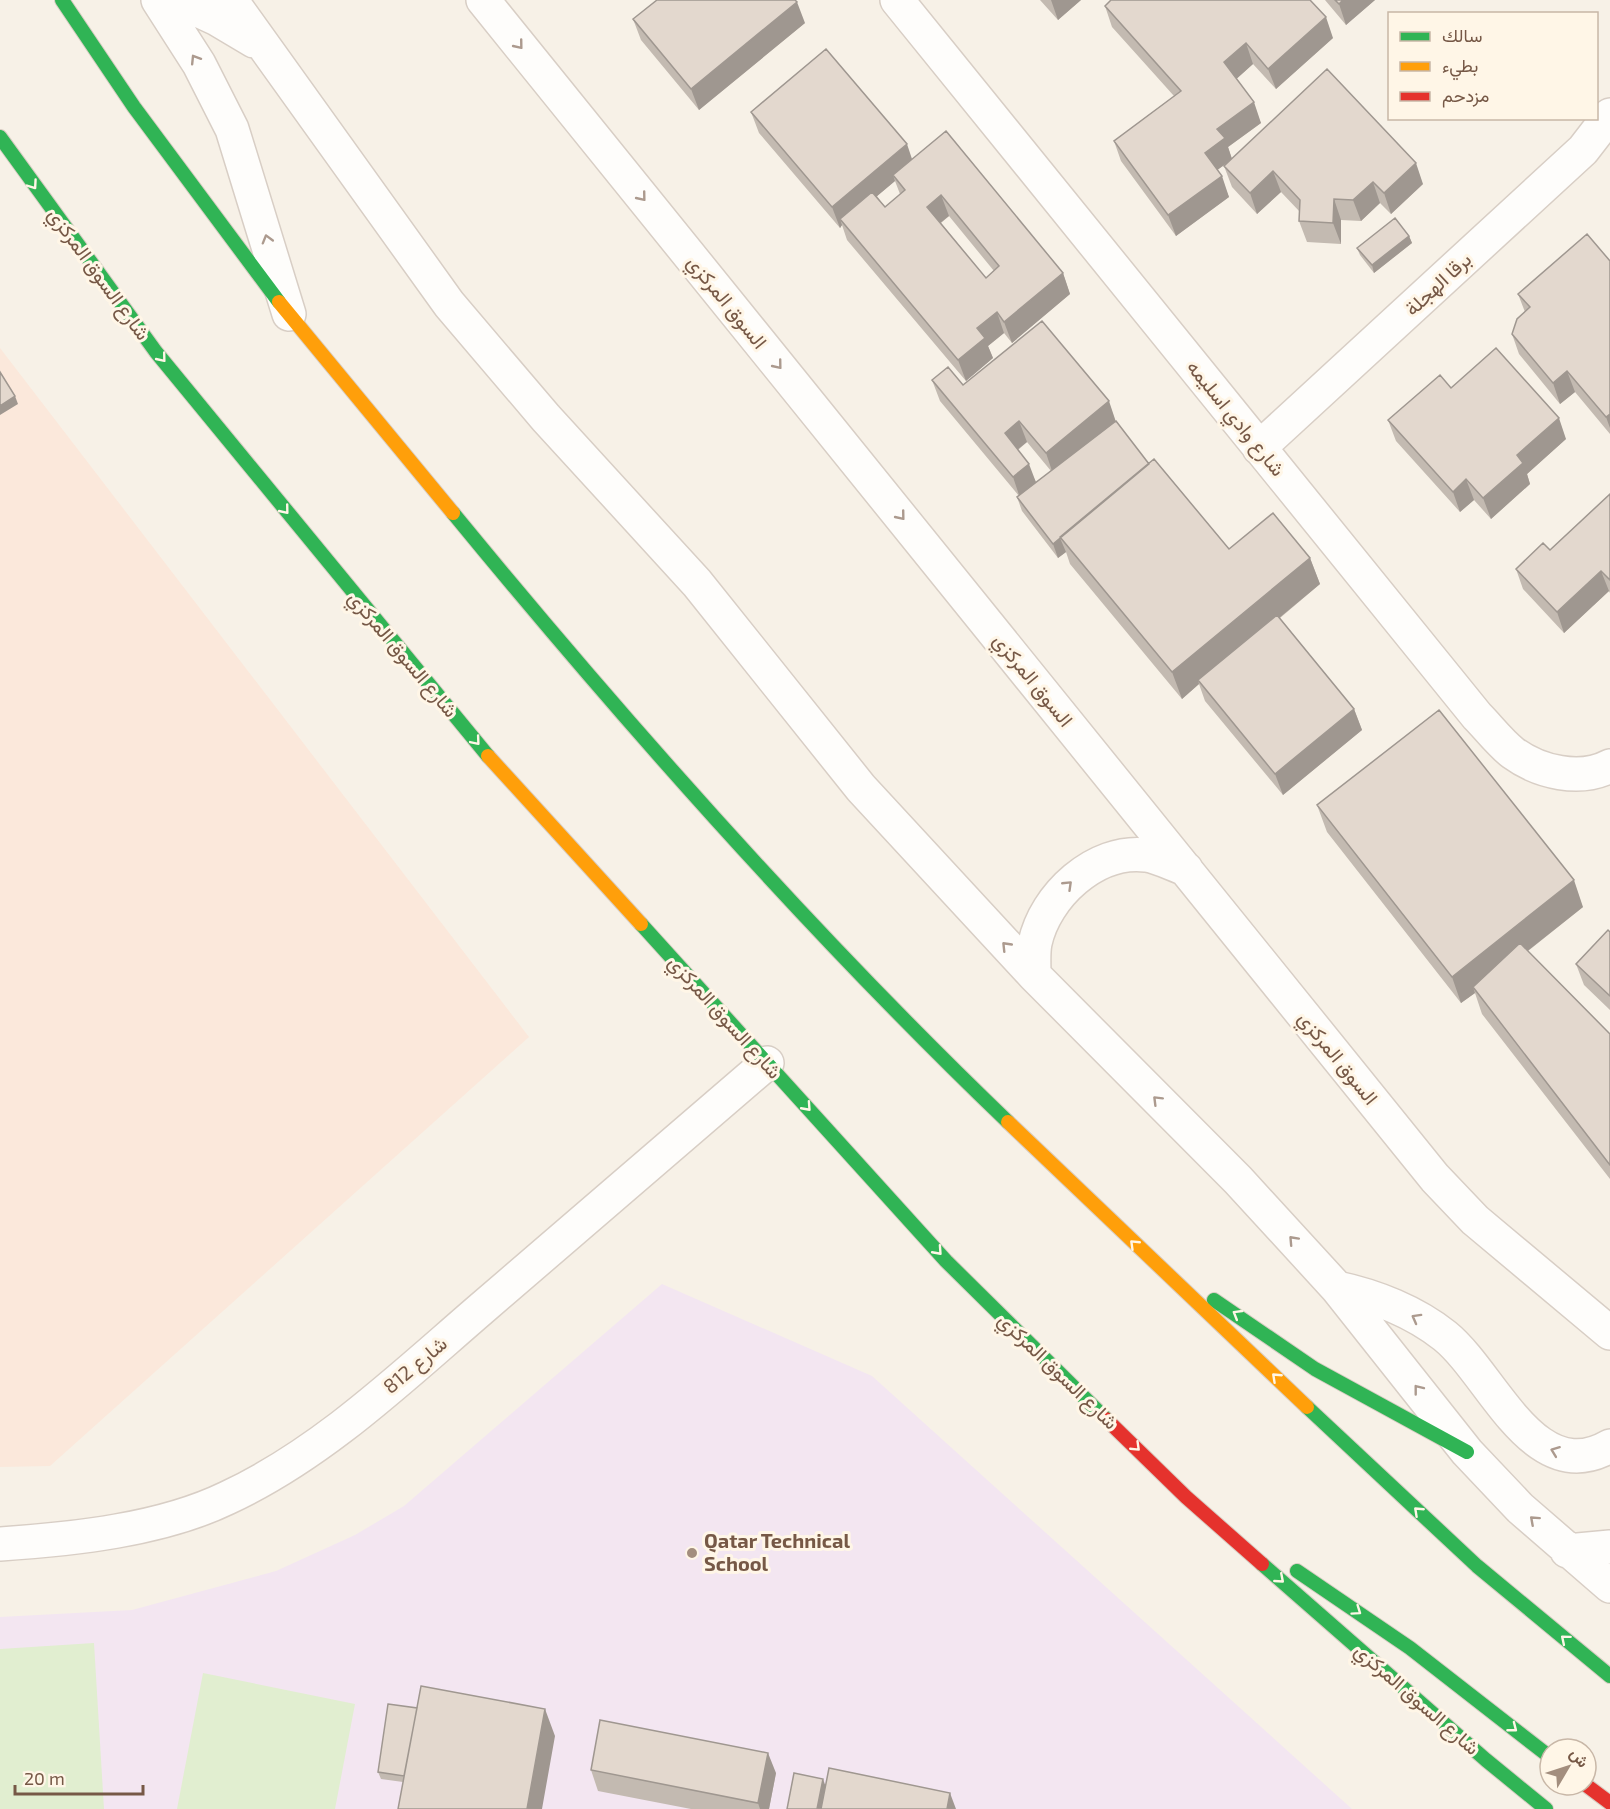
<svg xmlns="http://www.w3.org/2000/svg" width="1610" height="1809" font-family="'Exo 2',Vazirmatn,sans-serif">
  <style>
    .commercial { fill: #fbe8db }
    .education { fill: #f3e6f1 }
    .green { fill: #e1eed0 }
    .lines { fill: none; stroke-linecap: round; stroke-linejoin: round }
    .street-casing { stroke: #d8cec5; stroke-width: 36 }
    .fast-casing { stroke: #d8cdc3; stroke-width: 16 }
    .slow-casing { stroke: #d8cdc3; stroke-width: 16 }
    .jam-casing { stroke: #d8cdc3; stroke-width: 16 }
    .street { stroke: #fefdfb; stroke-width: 33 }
    .fast { stroke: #30b455; stroke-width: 14 }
    .slow { stroke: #ff9f0a; stroke-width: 14 }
    .jam { stroke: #e5322d; stroke-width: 14 }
    .wall { fill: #c3bab1; fill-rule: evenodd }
    .shaded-wall { fill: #9f9790 }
    .building { fill: #e3d8ce; stroke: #9f9790; stroke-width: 1.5; fill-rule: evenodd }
    .oneway { stroke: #ac9a8e }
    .oneway2 { stroke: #fff6e7 }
    .poi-dot { fill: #a38e7e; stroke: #fff6e7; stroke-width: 2 }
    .labels { text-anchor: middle; stroke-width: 6; stroke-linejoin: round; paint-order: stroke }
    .street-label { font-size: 20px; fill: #765846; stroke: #fff6e7 }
    .poi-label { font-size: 20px; font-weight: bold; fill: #765846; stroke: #fff6e7; text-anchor: start }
  </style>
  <rect width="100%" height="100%" fill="#f7f1e7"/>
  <path class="commercial" d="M0,348l529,689 -479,429 -50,1z"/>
  <path class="education" d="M662,1284l210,92 480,433h-1352v-192l132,-7 144,-39 79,-36 49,-29z"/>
  <path class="green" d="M94,1643l10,166h-104v-160z
    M203,1673l152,31 -20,105h-158z"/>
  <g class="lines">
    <defs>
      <path id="street" d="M158,0l41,64 33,65 57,185
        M176,0l41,19 37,22
        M231,0l218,304 97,114 151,165 164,205 173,187 204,205 99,108 130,164 53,56 90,78
        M483,0l952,1178 40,42 135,113
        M897,0l580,716c11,11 23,27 36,37 26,19 67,29 97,13
        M1259,448l324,-298 27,-35
        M1034,975c0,-10 -1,-22 1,-32 10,-47 60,-94 111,-88 13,2 28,10 40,14
        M1337,1288c38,8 78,24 108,48 48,39 89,154 165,110
        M0,1544c73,-5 161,-14 227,-46 95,-44 175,-121 254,-189 95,-82 190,-164 286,-246
        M1567,1551l43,-4"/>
      <path id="fast" d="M62,0l72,107 145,195
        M0,137l156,215 332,404
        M453,513c174,212 357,419 555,609
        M641,924l305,337 160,158
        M1214,1300l101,69 152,83
        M1307,1407l170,159 133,110
        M1262,1564l224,196 60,49
        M1297,1571l113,77 140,109"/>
      <path id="slow" d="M279,302l174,211
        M488,756l153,168
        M1008,1122l299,285"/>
      <path id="jam" d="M1106,1419l80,78 76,67
        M1586,1785l24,18"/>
    </defs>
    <use href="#street" class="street-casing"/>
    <use href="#fast" class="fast-casing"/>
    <use href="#slow" class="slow-casing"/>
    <use href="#jam" class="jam-casing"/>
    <use href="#street" class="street"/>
    <use href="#fast" class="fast"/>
    <use href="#slow" class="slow"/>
    <use href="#jam" class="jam"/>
  </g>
  <path class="wall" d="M1040,0h41l-23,20z
    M1325,0h50l-29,25z
    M1105,6l228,32 -57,51 -23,-25 -17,15 25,44 -33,24 4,12 191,25 -32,30 -11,-11 -19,18 -20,-1v24l-34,-2 -8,-21 1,-9 -19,-20 -24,22 -25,-27 -8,-21 5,-4 -12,8 12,27 -53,39 -55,-75 -7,-20 60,-45 -62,-69z
    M633,19l172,4 -106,87 -58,-70z
    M751,112l161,47 151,114 7,21 -58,49 -8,-10 -16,13 5,12 -27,23 -119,-141 -5,-15 -2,3 -81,-95zM895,181l5,13 -15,13 -8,-11zM949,216l45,55 -8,7 -45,-55z
    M1409,236l3,7 -38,30 -14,-18 -3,-7z
    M1610,261v173l-35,-42 -15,12 -41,-50 -7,-20 13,-22 -7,-18z
    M932,380l31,5 153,36 33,43 80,85 81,9 10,26 -40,34 74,91 8,21 -79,65 -78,-94 -6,-17 -17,15 -112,-135 -4,-12 -8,6 -36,-47 -5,-14 2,-1 -79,-95zM1027,442l24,29 -15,11 -18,-32z
    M1451,388l115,51 -39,35 3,10 -39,35 -17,-19 -14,12 -64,-71 -8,-21z
    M1610,494v99l-1,-2 -45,42 -41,-44 -7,-20 34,-19z
    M1317,805l266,102 -55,44 82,83v145l-128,-165 -7,-21 -14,10 -134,-171z
    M1610,932v78l-26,-25 -8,-21z
    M555,1736l-152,46 -22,-3 -3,-7z
    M591,1770l185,3 -7,36h-78l-93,-18z"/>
  <path class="shaded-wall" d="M1051,0h30l-23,20z
    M1343,0h32l-29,25 -7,-21z
    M797,2l8,21 -106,87 -8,-21z
    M1326,17l7,21 -57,51 -8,-20z
    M1246,43l7,21 -21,19 -8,-21z
    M1254,102l7,21 -33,24 4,12 -20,15 -7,-21 12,-24z
    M907,144l7,21 -21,10 2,6 -51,43 -4,-5 2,6 -2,3 -8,-21z
    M1416,163l7,21 -32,30 -7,-21z
    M1273,171l8,21 -24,22 -7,-21z
    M1222,176l7,21 -53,39 -8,-21z
    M1373,182l7,21 -19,18 -8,-21z
    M941,195l8,21 -14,11 -8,-20z
    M1334,199l7,21v24l-8,-21z
    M1409,236l3,7 -38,30 -2,-8z
    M1063,273l7,21 -58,49 -8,-21z
    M997,312l7,21 -16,13 5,12 -27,23 -8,-21 19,-32z
    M1567,371l8,21 -15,12 -7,-21z
    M15,396l3,8 -18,11v-9z
    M1109,401l7,21 -63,52 -7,-21z
    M1610,414v14l-4,-11z
    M1559,418l7,21 -39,35 3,10 -39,35 -8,-21 34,-43z
    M1019,421l8,21 -15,12 -7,-21z
    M1029,464l8,21 -17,13 -7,-21z
    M1466,479l8,21 -14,12 -7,-20z
    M1060,538l6,14 -8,6 -5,-14z
    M1310,558l10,26 -119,99 -3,-3 1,4 -17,15 -10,-27z
    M1601,571l8,20 -45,42 -7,-21z
    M1354,709l8,21 -79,65 -8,-21z
    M1574,880l9,27 -107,85 -3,-5 2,6 -14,10 -9,-26z
    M545,1709l10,27 -13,73h-15z
    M768,1753l8,20 -7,36h-9l-2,-6z
    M823,1779l5,14 -3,16h-8z
    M950,1793l6,16h-9z"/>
  <path class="building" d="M657,0h138l2,2 -106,87 -58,-70z
    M1111,0h199l16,17 -58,52 -22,-26 -22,19 30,40 -37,27 8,9 -20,15 17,23 -54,39 -54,-74 67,-50 -76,-85z
    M1335,0h8l-4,4z
    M826,49l81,95 -75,63 -81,-95z
    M1327,69l89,94 -32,30 -11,-11 -20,18 -19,-1 -1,24 -34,-2 1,-21 -27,-29 -23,22 -26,-27z
    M946,131l117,142 -59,49 -7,-10 -20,16 8,10 -27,22 -118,-141 32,-27 13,15 20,-17 -12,-15zM941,195l58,71 -13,12 -59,-71z
    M1395,218l14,18 -37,29 -15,-17z
    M1587,234l23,27v153l-4,3 -39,-46 -14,12 -41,-49 5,-15 13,-12 -12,-13z
    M1042,321l67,80 -63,52 -27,-32 -14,12 24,31 -16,13 -81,-97 16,-13 15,18z
    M1496,348l63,70 -42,37 6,8 -40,35 -17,-19 -13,13 -65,-72 52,-45 11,13z
    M0,372l15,24 -15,10z
    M1116,421l33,43 -96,80 -36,-47z
    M1154,459l75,90 44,-36 37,45 -138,114 -112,-135z
    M1610,494v86l-9,-9 -44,41 -41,-43 27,-26 7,7z
    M1277,615l77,94 -79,65 -77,-94z
    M1439,710l135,170 -122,97 -135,-172z
    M1608,930l2,2v64l-34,-32z
    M1520,943l90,91v131l-137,-178z
    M421,1686l124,23 -18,100h-129z
    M388,1704l29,4 -13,68 -26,-4z
    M600,1720l168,33 -10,50 -167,-33z
    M829,1768l121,25 -3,16h-126z
    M794,1773l29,6 -6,30h-30z"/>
  <defs><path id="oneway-chevron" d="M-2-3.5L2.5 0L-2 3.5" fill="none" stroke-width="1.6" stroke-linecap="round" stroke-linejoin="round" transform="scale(1.5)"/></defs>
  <g class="oneway">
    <use href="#oneway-chevron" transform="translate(519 45) rotate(51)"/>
    <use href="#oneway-chevron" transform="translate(195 59) rotate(-122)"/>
    <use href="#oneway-chevron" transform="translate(642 197) rotate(51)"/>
    <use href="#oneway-chevron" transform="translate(267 239) rotate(-106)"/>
    <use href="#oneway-chevron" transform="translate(778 365) rotate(51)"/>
    <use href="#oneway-chevron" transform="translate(901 516) rotate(51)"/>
    <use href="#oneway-chevron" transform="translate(1068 885) rotate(-44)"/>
    <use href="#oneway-chevron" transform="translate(1006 946) rotate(-134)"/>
    <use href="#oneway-chevron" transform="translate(1157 1100) rotate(-135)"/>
    <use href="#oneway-chevron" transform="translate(1293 1240) rotate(-133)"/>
    <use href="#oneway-chevron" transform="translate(1416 1318) rotate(-151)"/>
    <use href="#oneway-chevron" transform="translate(1418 1389) rotate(-128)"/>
    <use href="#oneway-chevron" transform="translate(1555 1451) rotate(-159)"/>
    <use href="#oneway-chevron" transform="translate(1534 1520) rotate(-138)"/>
  </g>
  <g class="oneway2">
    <use href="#oneway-chevron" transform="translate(33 185) rotate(55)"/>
    <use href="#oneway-chevron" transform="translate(162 358) rotate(51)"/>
    <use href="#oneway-chevron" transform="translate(285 510) rotate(51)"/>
    <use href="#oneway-chevron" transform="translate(476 741) rotate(50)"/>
    <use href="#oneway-chevron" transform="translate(807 1107) rotate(48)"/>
    <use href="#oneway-chevron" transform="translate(1134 1244) rotate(-136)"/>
    <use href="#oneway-chevron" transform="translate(938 1251) rotate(48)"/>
    <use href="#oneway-chevron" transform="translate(1237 1314) rotate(-149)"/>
    <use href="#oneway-chevron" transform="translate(1276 1377) rotate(-137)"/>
    <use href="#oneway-chevron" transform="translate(1136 1447) rotate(44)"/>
    <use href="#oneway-chevron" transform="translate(1418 1511) rotate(-137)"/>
    <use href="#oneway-chevron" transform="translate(1280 1579) rotate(41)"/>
    <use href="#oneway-chevron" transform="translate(1357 1611) rotate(35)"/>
    <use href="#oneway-chevron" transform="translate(1565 1639) rotate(-140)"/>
    <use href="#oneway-chevron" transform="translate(1513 1728) rotate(38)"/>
  </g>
  <circle class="poi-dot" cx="692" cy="1553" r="6"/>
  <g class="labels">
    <g class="street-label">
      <text transform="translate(99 274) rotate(54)" y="7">شارع السوق المركزي</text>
      <text transform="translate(1438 284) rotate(-43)" y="7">برقا الهجلة</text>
      <text transform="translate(727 302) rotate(51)" y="7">السوق المركزي</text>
      <text transform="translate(1236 418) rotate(51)" y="7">شارع وادي اسليمه</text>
      <text transform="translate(403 654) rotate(50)" y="7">شارع السوق المركزي</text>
      <text transform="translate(1033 680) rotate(51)" y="7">السوق المركزي</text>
      <text transform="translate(725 1017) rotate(48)" y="7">شارع السوق المركزي</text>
      <text transform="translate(1338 1058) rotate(51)" y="7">السوق المركزي</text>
      <text transform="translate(415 1365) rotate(-40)" y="7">شارع 812</text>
      <text transform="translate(1058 1371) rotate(44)" y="7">شارع السوق المركزي</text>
      <text transform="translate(1417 1699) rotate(41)" y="7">شارع السوق المركزي</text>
    </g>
    <g class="poi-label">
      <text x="704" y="1548">Qatar Technical<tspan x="704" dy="23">School</tspan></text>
    </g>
  </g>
  <rect x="1388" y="12" width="210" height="108" fill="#fff6e7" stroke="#c8b7a7" stroke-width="1.5"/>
  <rect x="1400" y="32" width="30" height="9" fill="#30b455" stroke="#c8b7a7" stroke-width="1.5"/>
  <text x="1442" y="42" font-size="18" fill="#765846">سالك</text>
  <rect x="1400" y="62" width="30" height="9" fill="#ff9f0a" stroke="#c8b7a7" stroke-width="1.5"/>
  <text x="1442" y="72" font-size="18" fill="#765846">بطيء</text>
  <rect x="1400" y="92" width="30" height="9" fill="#e5322d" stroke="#c8b7a7" stroke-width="1.5"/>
  <text x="1442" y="102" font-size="18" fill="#765846">مزدحم</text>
  <g transform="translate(1568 1767) rotate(51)"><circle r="28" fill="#fff6e7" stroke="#c8b7a7" stroke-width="1.5"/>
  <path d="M0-4.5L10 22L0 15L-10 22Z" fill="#a38e7e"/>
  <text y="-9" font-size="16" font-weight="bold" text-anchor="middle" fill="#765846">ش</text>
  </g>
  <path d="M15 1785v9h128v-9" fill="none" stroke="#765846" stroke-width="3"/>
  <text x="24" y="1785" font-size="18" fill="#765846" stroke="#fff6e7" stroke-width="4.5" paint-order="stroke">20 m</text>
</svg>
